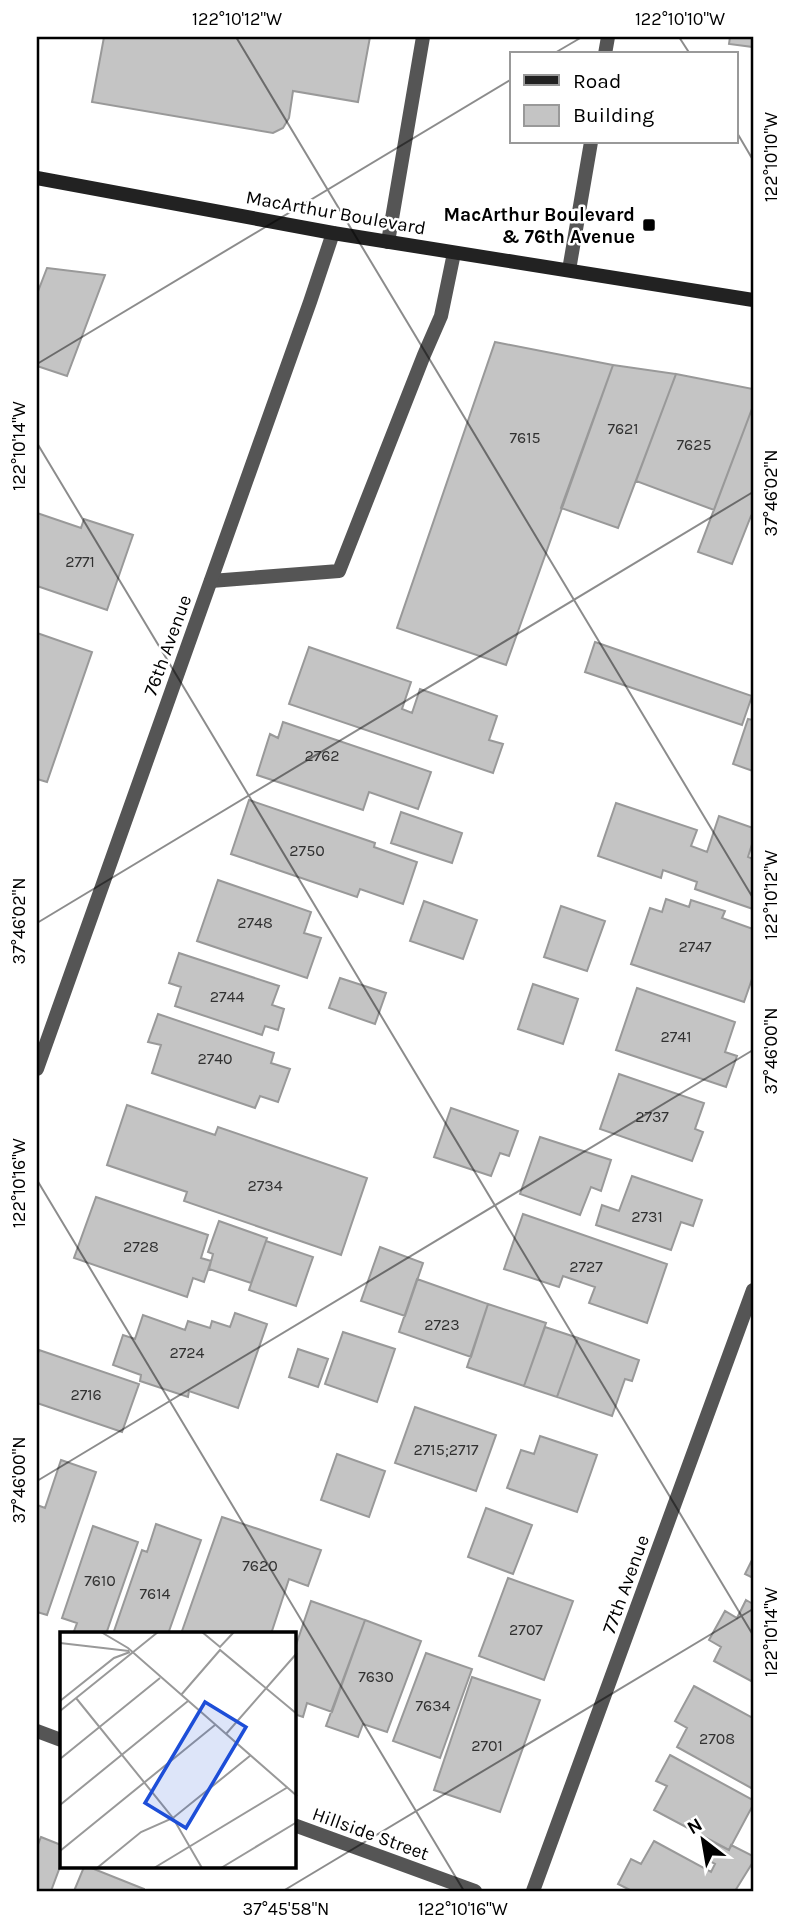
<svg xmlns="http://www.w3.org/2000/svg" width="790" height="1928" font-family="Karla,sans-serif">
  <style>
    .building { fill: #c4c4c4; stroke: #999; stroke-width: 2 }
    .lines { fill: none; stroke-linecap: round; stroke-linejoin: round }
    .lane { stroke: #555; stroke-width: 14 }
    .street { stroke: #555; stroke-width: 14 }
    .secondary { stroke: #222; stroke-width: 14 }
    .ticks { fill: none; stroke: #000; stroke-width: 2; stroke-opacity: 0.45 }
    .poi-dot { fill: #000; stroke: #fff; stroke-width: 2.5 }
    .labels { text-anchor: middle; stroke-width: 5; stroke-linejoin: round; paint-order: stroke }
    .number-label { font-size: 16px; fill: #313131 }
    .street-label { font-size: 19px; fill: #000; stroke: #fff }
    .poi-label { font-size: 19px; font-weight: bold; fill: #000; stroke: #fff; text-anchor: end }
    .inset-road { fill: none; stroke: #999; stroke-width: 2 }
    .view { fill: #1d4ed8; fill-opacity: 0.15; stroke: #1d4ed8; stroke-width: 3.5 }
    .inset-edge { fill: none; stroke: #000; stroke-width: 3.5 }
    .neatline { fill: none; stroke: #000; stroke-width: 2.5 }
    .ticks-label { font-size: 18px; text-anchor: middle; fill: #000 }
  </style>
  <rect width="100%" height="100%" fill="#fff"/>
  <path class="building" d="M104,37h266l-12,65 -65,-11 -4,27 -6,10 -10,5 -181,-31z
    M730,37h23v10l-24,-3z
    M47,268l58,7 -38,101 -30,-10v-72z
    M495,342l118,23 -107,300 -109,-37z
    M613,365l63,9 -58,154 -57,-20z
    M676,374l77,15v17l-39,104 -78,-29z
    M753,406v111l-2,-1 -19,48 -34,-12z
    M37,513l44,15 3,-9 49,16 -26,75 -70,-24z
    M37,633l55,19 -45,130 -10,-3z
    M595,642l157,54 -10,29 -157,-53z
    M309,647l102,35 -9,27 10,4 8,-24 77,27 -8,24 14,4 -10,29 -204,-69z
    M748,719l5,1v51l-20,-7z
    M283,722l148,50 -13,37 -49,-17 -6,18 -106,-35 13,-41 8,4z
    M249,800l126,43 -1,4 43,15 -14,42 -43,-15 -3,8 -126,-43z
    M616,803l81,27 -6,16 16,6 12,-36 34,12v13l-5,16 5,2v50l-58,-20 2,-7 -34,-12 -2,8 -63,-22z
    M401,812l61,21 -10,30 -61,-20z
    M218,880l93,32 -7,21 17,5 -14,40 -110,-37z
    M666,899l23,8 2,-7 34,11 -3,7 31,11v47l-9,26 -113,-38 19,-56 12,4z
    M424,901l53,19 -14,39 -53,-18z
    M561,906l44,15 -18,50 -43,-14z
    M179,953l100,33 -7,19 12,4 -6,21 -13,-4 -3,9 -87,-29 6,-19 -12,-4z
    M340,978l46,15 -11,31 -46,-16z
    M533,984l45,15 -15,45 -45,-15z
    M637,988l98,34 -10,30 12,4 -11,31 -110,-37z
    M158,1014l116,39 -3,10 19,6 -12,33 -18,-6 -5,12 -103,-35 9,-28 -13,-3z
    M619,1074l85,29 -9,26 8,3 -11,29 -92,-32z
    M127,1105l88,30 3,-8 149,51 -26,77 -157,-54 3,-9 -80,-27z
    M451,1108l67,23 -9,25 -9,-3 -9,23 -57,-19z
    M540,1137l71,23 -10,31 -10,-4 -11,28 -60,-21z
    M632,1176l70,24 -9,26 -12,-4 -10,28 -75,-25 6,-20 17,6z
    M96,1197l112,38 -7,23 10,3 -7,21 -11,-4 -6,19 -113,-39z
    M523,1214l144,50 -20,59 -58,-20 6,-16 -32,-11 -4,11 -55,-18z
    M219,1221l48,17 -16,45 -42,-14 4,-15 -5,-2z
    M266,1241l47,16 -17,49 -47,-16z
    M380,1247l43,16 -18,53 -44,-15z
    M417,1279l71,25 -17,53 -72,-25z
    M488,1304l58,19 -22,63 -57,-19z
    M235,1313l32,11 -29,84 -49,-17 -1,6 -48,-16 1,-6 -28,-10 10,-30 12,4 8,-24 42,15 3,-9 22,7 2,-7 18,6z
    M545,1327l33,11 -21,59 -33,-11z
    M343,1332l52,17 -18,53 -52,-18z
    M578,1338l61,22 -7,21 -7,-2 -13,37 -55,-19z
    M298,1349l30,10 -10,28 -29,-10z
    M39,1350l100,34 -17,48 -85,-29v-46z
    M415,1407l81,28 -20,56 -81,-28z
    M540,1436l57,19 -20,57 -70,-24 14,-38 13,4z
    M337,1454l48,17 -16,46 -48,-17z
    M61,1460l35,12 -49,143 -10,-3v-107l8,3z
    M486,1508l46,17 -19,49 -45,-17z
    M222,1517l99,33 -13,36 -19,-7 -18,55h-90z
    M156,1524l45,16 -33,94h-55l29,-84 5,2z
    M93,1526l45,16 -32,92h-33l4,-11 -15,-5z
    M753,1558v20l-8,-4z
    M508,1578l65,23 -29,79 -65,-24z
    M746,1600l7,4v78l-39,-21 7,-14 -12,-7 16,-29 12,7z
    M311,1601l54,19 -33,92 -25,-9 -4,14 -9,-3v-63z
    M365,1620l56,21 -34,91 -24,-8 -5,13 -32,-11z
    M426,1653l46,16 -32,89 -47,-17z
    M472,1677l68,23 -40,112 -66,-22z
    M694,1686l59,32v71l-76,-42 10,-19 -12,-7z
    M670,1755l83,45v5l-24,45 -75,-40 13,-24 -11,-5z
    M41,1837l20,8v19l-10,27h-14v-44z
    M654,1841l57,31 4,-8 -9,-5 9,-16 14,7 2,-5 22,11v6l-18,29h-103l-14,-7 13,-25 10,5z
    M84,1867h5l55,22v2h-70z"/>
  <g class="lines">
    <path class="lane" d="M388,242l35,-205
      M211,581l128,-10 85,-216 17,-39 13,-63"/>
    <path class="street" d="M605,54l3,-17
      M569,270l22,-128
      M37,1069l273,-767 23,-69
      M37,1731l24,9
      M294,1825l181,66
      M533,1891l220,-601"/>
    <path class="secondary" d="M37,178l296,55 420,67"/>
  </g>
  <path class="ticks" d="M236,37l517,861M679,37l11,17M553,54l29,-17M736,131l17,29M37,364l475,-285M37,443l716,1192M37,923l716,-431M37,1180l427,711M37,1481l716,-431M283,1891l470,-282"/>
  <rect class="poi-dot" x="642" y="218" width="14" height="14" rx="3.5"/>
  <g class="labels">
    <g class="number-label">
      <text x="623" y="434">7621</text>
      <text x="525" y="443">7615</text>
      <text x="694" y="450">7625</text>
      <text x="80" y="567">2771</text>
      <text x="322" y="761">2762</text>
      <text x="307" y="856">2750</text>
      <text x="255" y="928">2748</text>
      <text x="695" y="952">2747</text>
      <text x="227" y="1002">2744</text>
      <text x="676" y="1042">2741</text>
      <text x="215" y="1064">2740</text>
      <text x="652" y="1122">2737</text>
      <text x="265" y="1191">2734</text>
      <text x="647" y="1222">2731</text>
      <text x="141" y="1252">2728</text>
      <text x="586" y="1272">2727</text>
      <text x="442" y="1330">2723</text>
      <text x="187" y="1358">2724</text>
      <text x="86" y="1400">2716</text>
      <text x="446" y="1455">2715;2717</text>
      <text x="260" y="1571">7620</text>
      <text x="100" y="1586">7610</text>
      <text x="155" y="1599">7614</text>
      <text x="526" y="1635">2707</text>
      <text x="376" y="1682">7630</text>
      <text x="433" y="1711">7634</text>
      <text x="717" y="1744">2708</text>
      <text x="487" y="1751">2701</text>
    </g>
    <g class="street-label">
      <text transform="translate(336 212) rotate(10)" y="7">MacArthur Boulevard</text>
      <text transform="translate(167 645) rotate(-70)" y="7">76th Avenue</text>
      <text transform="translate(625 1584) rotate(-70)" y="7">77th Avenue</text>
      <text transform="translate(371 1833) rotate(20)" y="7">Hillside Street</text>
    </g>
    <g class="poi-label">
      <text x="635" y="221">MacArthur Boulevard<tspan x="635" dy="22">&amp; 76th Avenue</tspan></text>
    </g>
  </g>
  <g transform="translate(60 1632)">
    <rect width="236" height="236" fill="#fff"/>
    <path class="inset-road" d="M41,0l27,16 169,148M142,0l18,15 14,-15M0,11l69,8M121,63l39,-45 77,64M16,66l97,120 29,50M0,69l54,-43 16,-6M0,79l98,-79M166,102l71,-81M0,127l100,-81M0,173l128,-104M0,219l155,-126M37,236l44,-36 32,-14 78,-63M94,236l134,-81M161,236l76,-46"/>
    <path class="view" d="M145,70l41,25 -60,101 -41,-25z"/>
    <rect width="236" height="236" class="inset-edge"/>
  </g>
  <rect width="790" height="1928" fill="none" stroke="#ffffff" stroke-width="77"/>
  <rect x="510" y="52" width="228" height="91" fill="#ffffff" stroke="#999999" stroke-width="2"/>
  <rect x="524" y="75" width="35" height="10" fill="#222222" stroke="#999999" stroke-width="2"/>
  <text x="573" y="88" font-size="21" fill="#000000">Road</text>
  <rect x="524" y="105" width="35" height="21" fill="#c4c4c4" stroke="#999999" stroke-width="2"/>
  <text x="573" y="122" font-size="21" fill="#000000">Building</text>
  <g transform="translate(703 1840) rotate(329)" stroke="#ffffff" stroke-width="5" paint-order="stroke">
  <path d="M0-5L12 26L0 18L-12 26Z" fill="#000000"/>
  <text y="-10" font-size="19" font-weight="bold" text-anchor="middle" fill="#000000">N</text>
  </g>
  <rect x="38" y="38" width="714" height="1852" class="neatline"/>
  <g class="ticks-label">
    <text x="237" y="25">122°10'12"W</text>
    <text x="680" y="25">122°10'10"W</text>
    <text transform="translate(771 157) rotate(-90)" y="6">122°10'10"W</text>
    <text transform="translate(19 446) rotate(-90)" y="6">122°10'14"W</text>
    <text transform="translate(771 493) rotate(-90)" y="6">37°46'02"N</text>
    <text transform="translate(771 895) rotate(-90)" y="6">122°10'12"W</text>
    <text transform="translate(19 921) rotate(-90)" y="6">37°46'02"N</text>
    <text transform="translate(771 1051) rotate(-90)" y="6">37°46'00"N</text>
    <text transform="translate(19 1183) rotate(-90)" y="6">122°10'16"W</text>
    <text transform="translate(19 1480) rotate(-90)" y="6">37°46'00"N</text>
    <text transform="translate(771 1632) rotate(-90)" y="6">122°10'14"W</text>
    <text x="286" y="1915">37°45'58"N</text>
    <text x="463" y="1915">122°10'16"W</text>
  </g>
</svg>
